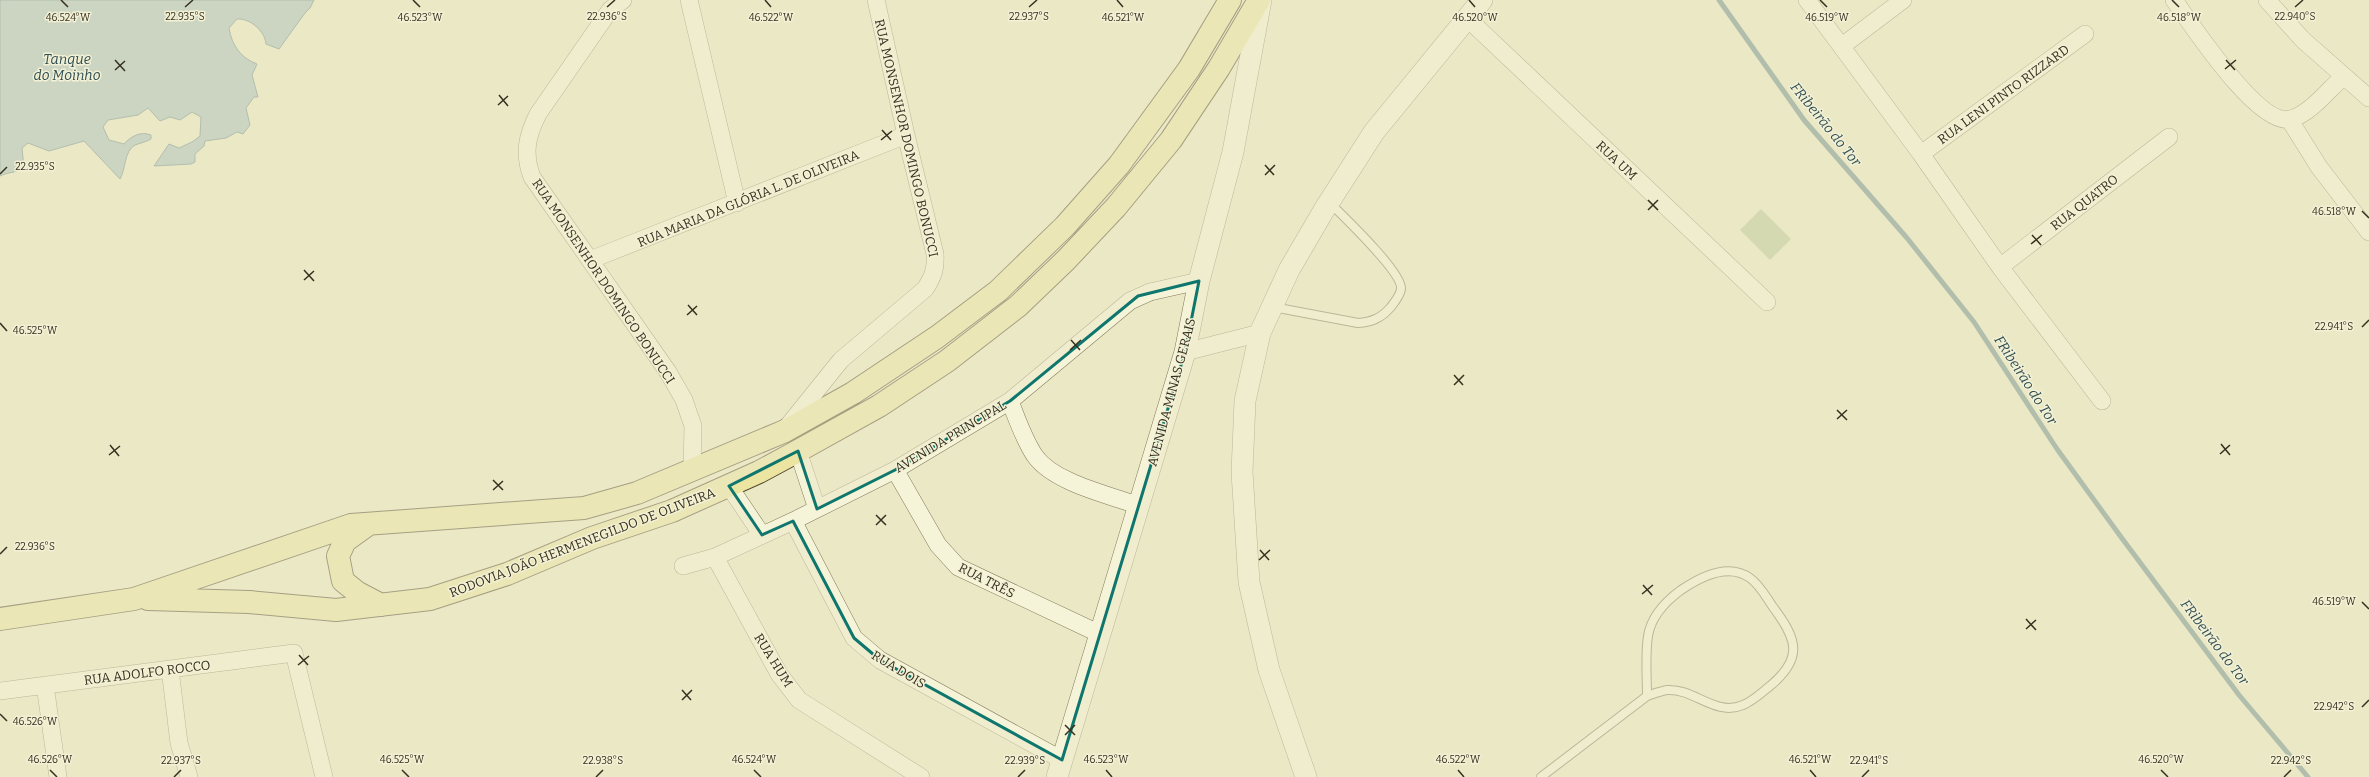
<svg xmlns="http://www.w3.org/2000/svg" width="2369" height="777" font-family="Bitter,serif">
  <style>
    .green { fill: #b8c89a }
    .water { fill: #a7bebd; stroke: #6e8c8c }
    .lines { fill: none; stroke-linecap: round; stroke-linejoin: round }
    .stream { stroke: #6e8c8c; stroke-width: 5 }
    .service-casing { stroke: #847b5d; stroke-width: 10 }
    .minor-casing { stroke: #847b5d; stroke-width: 18 }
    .tertiary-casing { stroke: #847b5d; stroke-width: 22 }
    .primary-casing { stroke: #534931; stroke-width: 24 }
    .service { stroke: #f6f4d8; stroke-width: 8 }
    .minor { stroke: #f6f4d8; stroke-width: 17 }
    .tertiary { stroke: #f6f4d8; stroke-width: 21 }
    .primary { stroke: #ebe5a1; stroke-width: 22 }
    .marked { fill: none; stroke: #0f766e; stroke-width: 3; stroke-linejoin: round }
    .ticks { fill: none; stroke: #363020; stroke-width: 1.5 }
    .labels { text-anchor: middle; stroke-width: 3; stroke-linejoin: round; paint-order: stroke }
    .street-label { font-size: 13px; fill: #363020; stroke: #f3f1d5 }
    .water-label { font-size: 14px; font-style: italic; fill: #304e54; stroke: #f3f1d5 }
    .ticks-label { font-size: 10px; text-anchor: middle; fill: #363020; stroke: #f3f1d5; stroke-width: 3; stroke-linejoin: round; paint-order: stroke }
  </style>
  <rect width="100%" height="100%" fill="#ebe8c6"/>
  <path class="green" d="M1761,209l30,30 -21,21 -30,-30z"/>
  <path class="water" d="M0,0h314l-4,8 -5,5 -26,36 -13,-5c-1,-13 -16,-26 -29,-25l-8,9c3,18 12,30 28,36l-5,11 6,22h-4l-8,11 4,17 -7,9 -6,-2 -11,6 -21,3 -1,5 -9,8v8l-4,2 -37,2 15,-22 10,4 13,-6 8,-6 1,-19 -9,-5 -12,8 -10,-3 -10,4 -12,-13 -10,7 -30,5 -5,7 6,13 15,4c7,-8 17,-13 27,-9v4c-5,3 -11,4 -16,6 -11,6 -9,24 -15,34l-36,-38 -35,10 -21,-8 -6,5 2,20c-8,5 -16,4 -24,8z"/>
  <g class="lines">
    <path class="stream" d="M1719,0l85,120 103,118 67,84 83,127 64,88 118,158 69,82"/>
    <defs>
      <path id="service" d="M1273,307l85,16c14,-1 23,-5 32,-15 4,-5 10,-12 11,-19 2,-16 -58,-73 -72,-87
        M1541,777l106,-81c6,-2 14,-5 20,-6 27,-2 48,27 76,15 10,-4 18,-12 27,-19 34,-28 27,-47 3,-79 -7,-10 -13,-22 -23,-29 -22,-16 -50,-1 -69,12 -15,11 -30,27 -33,46 -3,19 -1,41 -1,60"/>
      <path id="minor" d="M623,0l-13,10 -72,104c-11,22 -15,39 -6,63l136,195 16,28 9,26 -1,44
        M689,0l48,203
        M1807,0l114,154 79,113 102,134
        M2174,0c18,25 85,128 117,119 20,-6 37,-29 52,-42
        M2267,0l36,40 66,58
        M1467,18l300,284
        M1842,46l61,-46
        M2289,119l30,48 50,65
        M1921,154l164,-120
        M590,260l316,-125
        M2000,267l169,-130
        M1185,352l75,-19
        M1010,401c7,18 14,39 25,55 19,27 75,39 104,50
        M787,427l54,-67 84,-71c8,-12 11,-20 10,-35l-29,-119 -30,-135
        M798,451l19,58
        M895,470l43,75 20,22 142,67
        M729,486l33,49
        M793,521l61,117 26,22 182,100
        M715,557l64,117 20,26 122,77
        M683,566l32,-9 78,-36 102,-51 115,-69 120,-100 20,-9 49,-11
        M170,669l9,74 10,34
        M45,685l13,92
        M0,691l294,-38 30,124"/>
      <path id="tertiary" d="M1057,777l128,-425 14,-71 34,-129 28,-152
        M1306,777l-37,-107 -20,-88 -7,-110 3,-71 15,-68 29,-63 35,-60 50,-78 108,-132"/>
      <path id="primary" d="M366,526l-21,15 -7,15 5,25 15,12 23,12
        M148,599l101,3 87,8 94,-11 77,-25 85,-36 80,-27 87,-39 39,-21 81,-45 68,-45 71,-55 48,-46 50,-53 55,-67 48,-72 40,-68
        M0,619l134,-20 217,-74 233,-17 53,-15 148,-62 68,-38 84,-56 61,-46 67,-65 54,-61 70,-96 41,-69"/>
    </defs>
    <use href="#service" class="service-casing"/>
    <use href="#minor" class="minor-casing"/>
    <use href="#tertiary" class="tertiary-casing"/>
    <use href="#primary" class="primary-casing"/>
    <use href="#service" class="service"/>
    <use href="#minor" class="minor"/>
    <use href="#tertiary" class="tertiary"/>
    <use href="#primary" class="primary"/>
  </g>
  <path d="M0 0H2369V777H0ZM1199,281l-14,71 -123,408 -182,-100 -26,-22 -61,-117 -31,14 -33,-49 69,-35 19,58 78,-39 115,-69 128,-105z" fill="#ebe8c6" fill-opacity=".55" fill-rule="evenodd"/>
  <path class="marked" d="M1199,281l-14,71 -123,408 -182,-100 -26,-22 -61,-117 -31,14 -33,-49 69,-35 19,58 78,-39 115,-69 128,-105z"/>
  <path class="ticks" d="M61,0l7,7M413,0l7,7M765,0l6,7M1117,0l6,7M1469,0l6,7M1820,0l7,7M2172,0l7,7M185,7l8,-7M607,7l8,-7M1029,7l8,-7M2295,7l8,-7M115,60l10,11M2226,60l9,10M2225,69l11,-9M115,70l10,-9M499,95l9,11M498,105l10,-9M882,130l9,10M881,140l11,-9M1265,165l9,10M0,174l7,-7M1265,175l10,-10M1648,200l10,10M1648,210l10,-10M2362,211l7,7M2032,235l9,10M2031,244l11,-9M304,270l10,11M304,280l10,-9M688,305l9,10M687,315l10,-9M0,323l7,8M2362,327l7,-7M1071,340l9,10M1070,350l11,-10M1454,375l9,10M1454,385l10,-10M1837,410l10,10M1837,419l10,-9M2221,444l9,11M110,445l9,11M2220,454l10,-9M109,455l11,-9M493,480l10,10M493,490l10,-9M876,515l10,10M876,525l10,-10M1260,550l9,10M0,554l7,-7M1259,560l11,-10M1643,585l9,10M1642,594l11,-9M2362,602l7,7M2026,619l10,11M2026,629l10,-9M299,655l9,10M298,665l11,-9M682,690l9,10M682,700l10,-10M2362,707l7,-7M0,714l7,7M1065,725l10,10M1065,735l10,-10M50,770l7,7M402,770l7,7M754,770l7,7M1106,770l6,7M1458,770l6,7M1810,770l6,7M2161,770l7,7M174,777l7,-7M596,777l7,-7M1018,777l7,-7M1862,777l7,-7M2284,777l7,-7"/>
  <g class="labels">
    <g class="street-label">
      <text transform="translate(2003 94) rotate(-36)" y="5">RUA LENI PINTO RIZZARD</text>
      <text transform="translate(907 138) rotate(77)" y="5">RUA MONSENHOR DOMINGO BONUCCI</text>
      <text transform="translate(1617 160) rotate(43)" y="5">RUA UM</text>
      <text transform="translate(748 198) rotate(-22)" y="5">RUA MARIA DA GLÓRIA L. DE OLIVEIRA</text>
      <text transform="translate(2084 202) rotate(-38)" y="5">RUA QUATRO</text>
      <text transform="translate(604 281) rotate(56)" y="5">RUA MONSENHOR DOMINGO BONUCCI</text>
      <text transform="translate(1171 392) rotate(-75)" y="5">AVENIDA MINAS GERAIS</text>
      <text transform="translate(950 436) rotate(-31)" y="5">AVENIDA PRINCIPAL</text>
      <text transform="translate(582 542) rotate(-21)" y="5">RODOVIA JOÃO HERMENEGILDO DE OLIVEIRA</text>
      <text transform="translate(987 580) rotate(27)" y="5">RUA TRÊS</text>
      <text transform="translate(774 660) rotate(58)" y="5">RUA HUM</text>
      <text transform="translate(899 669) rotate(31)" y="5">RUA DOIS</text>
      <text transform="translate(147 672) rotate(-7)" y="5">RUA ADOLFO ROCCO</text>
    </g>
    <g class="water-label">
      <text x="67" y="64">Tanque<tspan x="67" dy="16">do Moinho</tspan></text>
      <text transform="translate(1826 124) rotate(51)" y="5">FRibeirão do Tor</text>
      <text transform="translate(2026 380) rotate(57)" y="5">FRibeirão do Tor</text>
      <text transform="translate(2215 642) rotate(53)" y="5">FRibeirão do Tor</text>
    </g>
  </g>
  <g class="ticks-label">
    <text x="185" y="20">22.935°S</text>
    <text x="607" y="20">22.936°S</text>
    <text x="2295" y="20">22.940°S</text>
    <text x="1029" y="20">22.937°S</text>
    <text x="68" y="21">46.524°W</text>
    <text x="420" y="21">46.523°W</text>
    <text x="771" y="21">46.522°W</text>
    <text x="1123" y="21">46.521°W</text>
    <text x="1827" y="21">46.519°W</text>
    <text x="1475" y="21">46.520°W</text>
    <text x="2179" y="21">46.518°W</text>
    <text x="35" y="170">22.935°S</text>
    <text x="2334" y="215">46.518°W</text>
    <text x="2334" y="330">22.941°S</text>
    <text x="35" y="334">46.525°W</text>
    <text x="35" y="550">22.936°S</text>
    <text x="2334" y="605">46.519°W</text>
    <text x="2334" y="710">22.942°S</text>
    <text x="35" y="725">46.526°W</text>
    <text x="50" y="763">46.526°W</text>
    <text x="402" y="763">46.525°W</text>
    <text x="754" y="763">46.524°W</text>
    <text x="1106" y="763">46.523°W</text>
    <text x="1458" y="763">46.522°W</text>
    <text x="1810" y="763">46.521°W</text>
    <text x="2161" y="763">46.520°W</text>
    <text x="181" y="764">22.937°S</text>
    <text x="603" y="764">22.938°S</text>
    <text x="1025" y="764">22.939°S</text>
    <text x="1869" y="764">22.941°S</text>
    <text x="2291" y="764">22.942°S</text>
  </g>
</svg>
